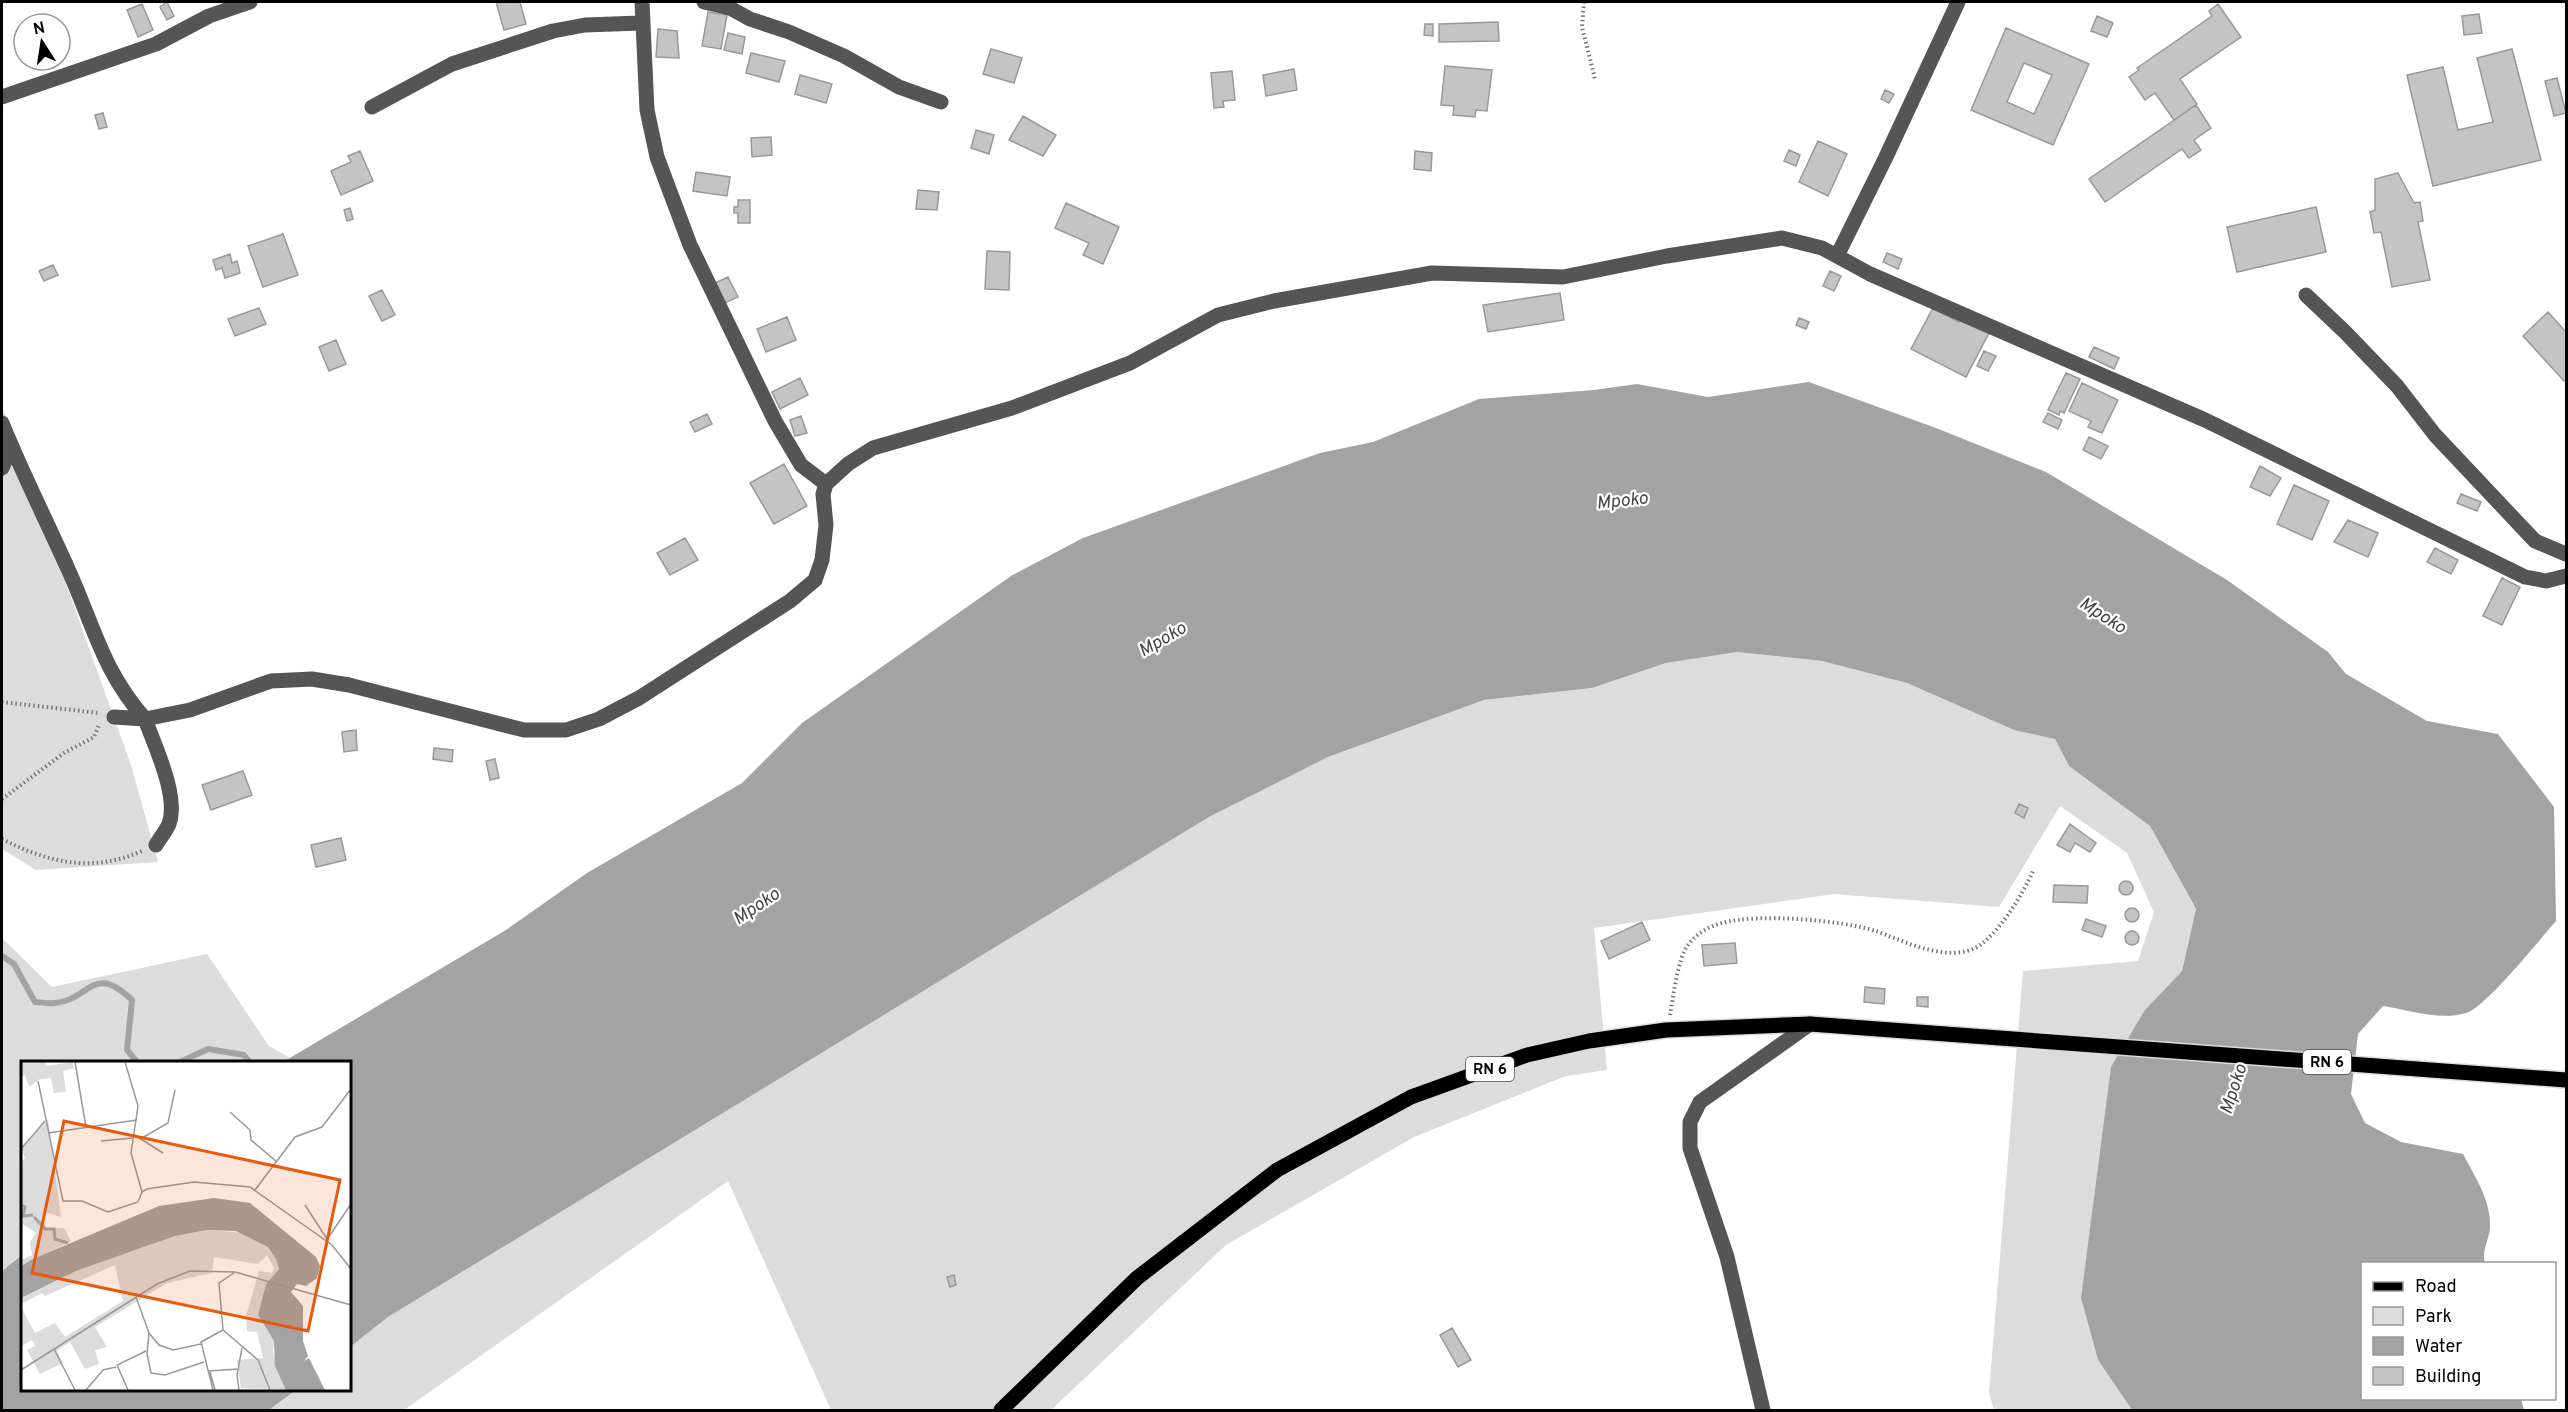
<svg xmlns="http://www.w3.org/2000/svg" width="2568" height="1412" font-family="Overpass,sans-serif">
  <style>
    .green { fill: #dcdcdc }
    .water { fill: #a3a3a3 }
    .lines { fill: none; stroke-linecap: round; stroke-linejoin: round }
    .stream { stroke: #a3a3a3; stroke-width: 6 }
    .building { fill: #c4c4c4; stroke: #999; stroke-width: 1.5; fill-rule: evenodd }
    .major-casing { stroke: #dbdbdb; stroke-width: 18 }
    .path { stroke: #777; stroke-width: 4; stroke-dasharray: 1.5 3; stroke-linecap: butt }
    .minor { stroke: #555; stroke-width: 15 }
    .major { stroke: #000; stroke-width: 15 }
    .labels { text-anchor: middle; stroke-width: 4.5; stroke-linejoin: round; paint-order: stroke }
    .shield { fill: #fff; stroke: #4c4c4c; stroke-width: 1.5 }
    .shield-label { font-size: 15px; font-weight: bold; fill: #000 }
    .water-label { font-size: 18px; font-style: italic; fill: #444; stroke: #fff }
    .inset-river { fill: none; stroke: #a3a3a3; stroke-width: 3 }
    .inset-road { fill: none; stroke: #999; stroke-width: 1.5 }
    .view { fill: #e8590c; fill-opacity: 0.15; stroke: #e8590c; stroke-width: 3 }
    .inset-edge { fill: none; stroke: #000; stroke-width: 3 }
  </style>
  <rect width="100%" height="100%" fill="#fff"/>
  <path class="green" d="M2,406l129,359 27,97 -122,8 -34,-21z
    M1737,652l85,9 85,22 107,47 41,9 14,27 81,60 46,84 -14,61 -37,39 -54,217 -10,71 17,62 34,50h-138l-5,-17 34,-422 115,-10 16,-49 -27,-59 -67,-47 -61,101 -165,-13 -240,34 13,142 -41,6 -152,61 -188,108 -175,165h-220l-103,-229 -324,229h-135l27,-20h54v-43l38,-30 821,-500 119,-60 156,-57 108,-12 74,-25z
    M2,938l50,49 155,-33 62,92 21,12 -7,4h-261v193l-20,16z"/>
  <path class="water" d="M1809,382l127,46 110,44 181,108 101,72 18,22 81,47 71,13 56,73 2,114c-16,18 -71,87 -90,92 -26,8 -57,-3 -83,-7l-25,28 -7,60 14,29 36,19 62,12c11,21 28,46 27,72 0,13 -9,24 -5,37l-123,1v134l159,1 3,11h-392l-34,-50 -17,-62 30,-231 34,-57 37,-39 14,-62 -46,-83 -81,-60 -14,-27 -41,-9 -107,-47 -85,-22 -85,-9 -71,11 -74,25 -108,12 -156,57 -119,60 -821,500 -38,30v-285h-67l223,-132 81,-57 155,-90 60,-60 209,-147 72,-38 237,-85 53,-11 106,-43 115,-9 43,-6 71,13z
    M22,1255v135h274l-27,20h-267v-139z"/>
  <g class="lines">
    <path class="stream" d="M2,956l12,8 21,38c6,0 13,2 20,1 35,-3 38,-41 77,-3l-5,50 10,12
      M180,1062l28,-13 36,6 5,7"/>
  </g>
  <path class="building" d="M167,2l7,14 -7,4 -7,-13z
    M496,2h24l6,22 -22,6z
    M142,4l11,26 -15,7 -11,-27z
    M2218,4l23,33 -61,42 17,25 -23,16 -19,-27 -10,7 -16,-23 10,-7 -2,-2 75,-52 -3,-5z
    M708,12l19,3 -6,34 -19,-3z
    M2479,14l3,19 -18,2 -2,-19z
    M2097,16l16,7 -6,14 -16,-6z
    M1498,22l1,19 -60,1v-18z
    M1425,24h8v12l-9,-1z
    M2006,28l83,36 -36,81 -82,-35zM2024,63l28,12 -18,39 -27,-12z
    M658,29l19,2 2,27 -23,-1z
    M728,33l17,4 -3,17 -18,-4z
    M991,49l31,9 -8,25 -31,-9z
    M2512,49l29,111 -108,26 -26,-111 36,-8 15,63 35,-8 -16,-64z
    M751,53l34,8 -6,21 -33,-9z
    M1445,66l47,4 -5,41 -11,-1 -1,7 -22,-2 1,-9 -13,-1z
    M1294,69l3,21 -31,6 -3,-21z
    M1232,71l3,29 -12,1 1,6 -10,1 -3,-35z
    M800,75l32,9 -6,19 -31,-9z
    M2557,78l9,35 -12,3 -9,-35z
    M1885,90l9,4 -5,9 -8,-4z
    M2196,105l15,23 -17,12 7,10 -12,8 -7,-9 -77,53 -16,-23z
    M103,113l4,14 -8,2 -4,-14z
    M1023,116l33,19 -13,21 -34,-16z
    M976,130l18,5 -5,19 -18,-6z
    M771,137l1,18 -20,2 -1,-19z
    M1818,141l29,13 -19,42 -29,-14z
    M1789,150l11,5 -4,11 -12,-5z
    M360,151l13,30 -32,14 -10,-24 20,-9 -3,-6z
    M1415,151l17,2 -1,18 -17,-2z
    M696,172l34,5 -3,19 -34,-5z
    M2398,173l16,30 6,-1 3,19 -5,1 12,58 -38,7 -11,-55 -7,1 -4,-21 5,-2v-31z
    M918,190l21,2 -2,18 -21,-1z
    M738,200h12v23h-12v-10h-4v-6h4z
    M1066,203l53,24 -16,37 -20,-9 6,-12 -34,-15z
    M2316,207l10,45 -89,20 -10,-45z
    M350,208l3,11 -6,2 -3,-11z
    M283,234l15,41 -35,12 -15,-41z
    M987,251l23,1 -1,38 -24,-1z
    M1887,253l15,6 -4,10 -15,-7z
    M230,254l2,9 5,-2 3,12 -15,5 -3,-10 -6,2 -3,-10z
    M53,265l5,10 -14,6 -5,-10z
    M1830,271l11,5 -7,15 -11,-5z
    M728,277l10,20 -13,6 -10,-20z
    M382,290l13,25 -13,6 -13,-25z
    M1560,293l4,27 -76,12 -5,-27z
    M259,308l7,16 -31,12 -7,-17z
    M1933,308l26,14 3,-5 28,14 -24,46 -55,-28z
    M2548,312l18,20v47l-2,2 -41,-45z
    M787,317l9,23 -30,12 -9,-23z
    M1799,318l10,4 -3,7 -10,-4z
    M336,340l10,24 -17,7 -10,-24z
    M2094,347l25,11 -5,11 -25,-12z
    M1984,351l12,5 -8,15 -11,-5z
    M2066,373l14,6 -16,34 -4,-2 -1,4 -11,-5z
    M800,378l8,17 -28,14 -8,-17z
    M2082,383l36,17 -16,33 -14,-6 3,-6 -22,-10z
    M2048,413l14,7 -4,9 -15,-7z
    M707,414l5,10 -17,8 -5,-10z
    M801,416l6,17 -12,3 -5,-16z
    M2089,437l19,9 -7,13 -18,-9z
    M784,464l23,42 -33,18 -24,-41z
    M2260,466l21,12 -11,18 -20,-9z
    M2294,485l35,16 -17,39 -35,-16z
    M2461,494l20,8 -4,9 -20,-8z
    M2348,520l30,13 -10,24 -34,-15z
    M685,538l13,22 -28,15 -13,-22z
    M2435,548l23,12 -7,14 -24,-12z
    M2502,578l18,9 -18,38 -19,-9z
    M356,730l1,20 -13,2 -2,-20z
    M434,748l19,2 -1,12 -19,-3z
    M495,759l4,19 -9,2 -4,-19z
    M243,771l9,24 -41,15 -9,-25z
    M2019,804l9,4 -4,10 -9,-5z
    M2070,824l26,19 -6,9 -15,-9 -5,9 -13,-7z
    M341,838l5,22 -30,7 -5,-22z
    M2119 888a7 7 0 1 1 14 0a7 7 0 1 1-14 0Z
    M2054,885l34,1 -1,17 -34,-1z
    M2125 915a7 7 0 1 1 14 0a7 7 0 1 1-14 0Z
    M2086,919l20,7 -4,11 -20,-7z
    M1642,922l8,18 -41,19 -8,-18z
    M2125 938a7 7 0 1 1 14 0a7 7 0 1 1-14 0Z
    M1735,943l2,20 -33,3 -2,-21z
    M1865,987l20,2 -1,15 -20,-2z
    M1917,997h11v10l-11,-1z
    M954,1275l2,10 -6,2 -3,-10z
    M1452,1328l19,32 -13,7 -18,-32z"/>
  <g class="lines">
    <defs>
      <path id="major" d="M1001,1410l136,-132 140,-108 134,-73 116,-42 62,-14 77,-11 144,-6 756,56"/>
    </defs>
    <use href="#major" class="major-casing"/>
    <path class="path" d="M1584,2l-2,25 13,52
      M2,702l97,11
      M2,799l62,-46 30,-16 5,-12
      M2,839c47,24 90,34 140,12
      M1670,1015c3,-17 8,-58 18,-70 9,-12 20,-18 34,-22 36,-10 118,-3 154,8 27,10 67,30 97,18 23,-10 50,-55 60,-78"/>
    <path class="minor" d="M642,2l5,108 10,47 33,88 85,176 26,44 25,19
      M704,2l26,6 20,11 39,13 55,24 55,31 42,15
      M2,97l154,-53 53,-28 41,-14
      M372,107l80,-43 101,-33 32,-6 56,-2
      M1837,256l48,-97 73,-157
      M2306,295l39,37 52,54 38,49 100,106 31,13
      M2,423c20,49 44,97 66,146 26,57 34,101 77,150l45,-9 81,-29 41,-2 37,6 175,45h42l33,-11 40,-21 151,-97 25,-21 7,-20 4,-35 -3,-31 3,-10 22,-20 25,-16 139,-40 118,-45 88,-48 56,-14 158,-28 131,4 104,-21 115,-18 40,10 48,26 335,146 320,157 21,4 20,-5
      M2,468l9,-21 -4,-2
      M114,717l31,2c10,28 34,77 24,105 -3,7 -9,14 -13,21
      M1763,1410l-36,-153 -37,-109v-26l10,-20 110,-78"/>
    <use href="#major" class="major"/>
  </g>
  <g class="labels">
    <g class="shield">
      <rect x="2303" y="1050" width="48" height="24" rx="4.5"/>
      <rect x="1466" y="1057" width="48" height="24" rx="4.5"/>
    </g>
    <g class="shield-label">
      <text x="2327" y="1067">RN 6</text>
      <text x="1490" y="1074">RN 6</text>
    </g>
    <g class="water-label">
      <text transform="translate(1622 500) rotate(-6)" y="6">Mpoko</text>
      <text transform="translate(2103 615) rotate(33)" y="6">Mpoko</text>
      <text transform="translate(1162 639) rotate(-30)" y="6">Mpoko</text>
      <text transform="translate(756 906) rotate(-34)" y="6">Mpoko</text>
      <text transform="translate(2233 1089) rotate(-72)" y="6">Mpoko</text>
    </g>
  </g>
  <g transform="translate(21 1061)">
    <rect width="330" height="330" fill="#fff"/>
    <path d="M0,1h24l1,4 26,-4 2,6 -11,3 3,21 -12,1 -3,-15 -11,1 -11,8 -4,-12 -4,2zM27,58l13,98 -17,-5 -3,7 6,9h17l7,13 -50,25v-6l11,-5 -2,-13 6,-9 -15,-10v-60l4,-5 -4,-11zM186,169l38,3 23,14 8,12 3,10 -13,15 -8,31 16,26 -1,11 13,38 -45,-2 -4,-28 26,-2 -6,-26 -10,-1 -1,-15 13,-45 13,2 2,-5 -7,-13 -9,9 -44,-7 -2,16 -45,10 -72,44 12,20 -12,3 4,14 -14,5 -15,-27 -13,9 6,12 -23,11 -13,-24 8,-4 -3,-6 -11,6v-39l14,26 20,-10 10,14 58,-36 -8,-36 -70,31 -3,-3 -21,11v-6l55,-27 99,-35z" fill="#dcdcdc"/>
    <path d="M193,137l36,5 66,54 4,9 -3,12 -11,8 -9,-2 -6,8 12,14v35l5,15 -4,5 5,-3 16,32h-39l-11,-24 -1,-25 -16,-26 8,-31 13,-15 -3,-10 -8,-12 -32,-16 -29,-1 -32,6 -99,35 -55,27v-32l14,-8 124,-52z" fill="#a3a3a3"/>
    <path class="inset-river" d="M0,144l4,2 -2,9 10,-1M13,156l11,12h9l1,10 13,4"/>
    <path class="inset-road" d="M54,1l11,65M104,1l13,44 -7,47 11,39M17,20l25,120h19l26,11 30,-10 4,-10 5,-3 47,-7 56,5 82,58 19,24M209,51l20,18 1,10 26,22M27,72l89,-13M112,73l30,19M121,77l26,-15 7,-33M80,80l31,-3M0,88l24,-28M234,129l40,-53 27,-10 29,-38M284,144l22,34M305,180l25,-37M115,236l13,36 -2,21 4,19 14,2 39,-13M202,269l35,30 12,30M128,272l10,12 14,5 28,-6M33,288l21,41M0,309l136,-86 33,-13 45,1 116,33M187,310l30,-2M189,311l5,18M65,329l17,-20 13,-3M107,329l-11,-25 29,-14M192,329l-12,-48 22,-12 -4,-47 15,-10M218,329l-2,-15 5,-27"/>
    <path class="view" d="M43,60l276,59 -32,151 -276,-58z"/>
    <rect width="330" height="330" class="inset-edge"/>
  </g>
  <rect width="2568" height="1412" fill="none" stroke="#000000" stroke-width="6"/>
  <rect x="2361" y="1262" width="195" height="138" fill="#ffffff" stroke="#999999" stroke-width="1.5"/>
  <rect x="2373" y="1282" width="30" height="9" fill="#000000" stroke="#999999" stroke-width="1.5"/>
  <text x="2415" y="1292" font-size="18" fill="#000000">Road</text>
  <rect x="2373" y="1307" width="30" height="18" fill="#dcdcdc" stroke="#999999" stroke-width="1.5"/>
  <text x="2415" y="1322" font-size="18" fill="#000000">Park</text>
  <rect x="2373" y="1337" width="30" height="18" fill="#a3a3a3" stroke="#999999" stroke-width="1.5"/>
  <text x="2415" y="1352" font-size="18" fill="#000000">Water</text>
  <rect x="2373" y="1367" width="30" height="18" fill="#c4c4c4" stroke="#999999" stroke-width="1.5"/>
  <text x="2415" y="1382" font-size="18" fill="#000000">Building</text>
  <g transform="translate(42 42) rotate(348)"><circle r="28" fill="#ffffff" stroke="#999999" stroke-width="1.5"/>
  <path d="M0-4.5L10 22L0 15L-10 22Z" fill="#000000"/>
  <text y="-9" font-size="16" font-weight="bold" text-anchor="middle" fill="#000000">N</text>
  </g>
</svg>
